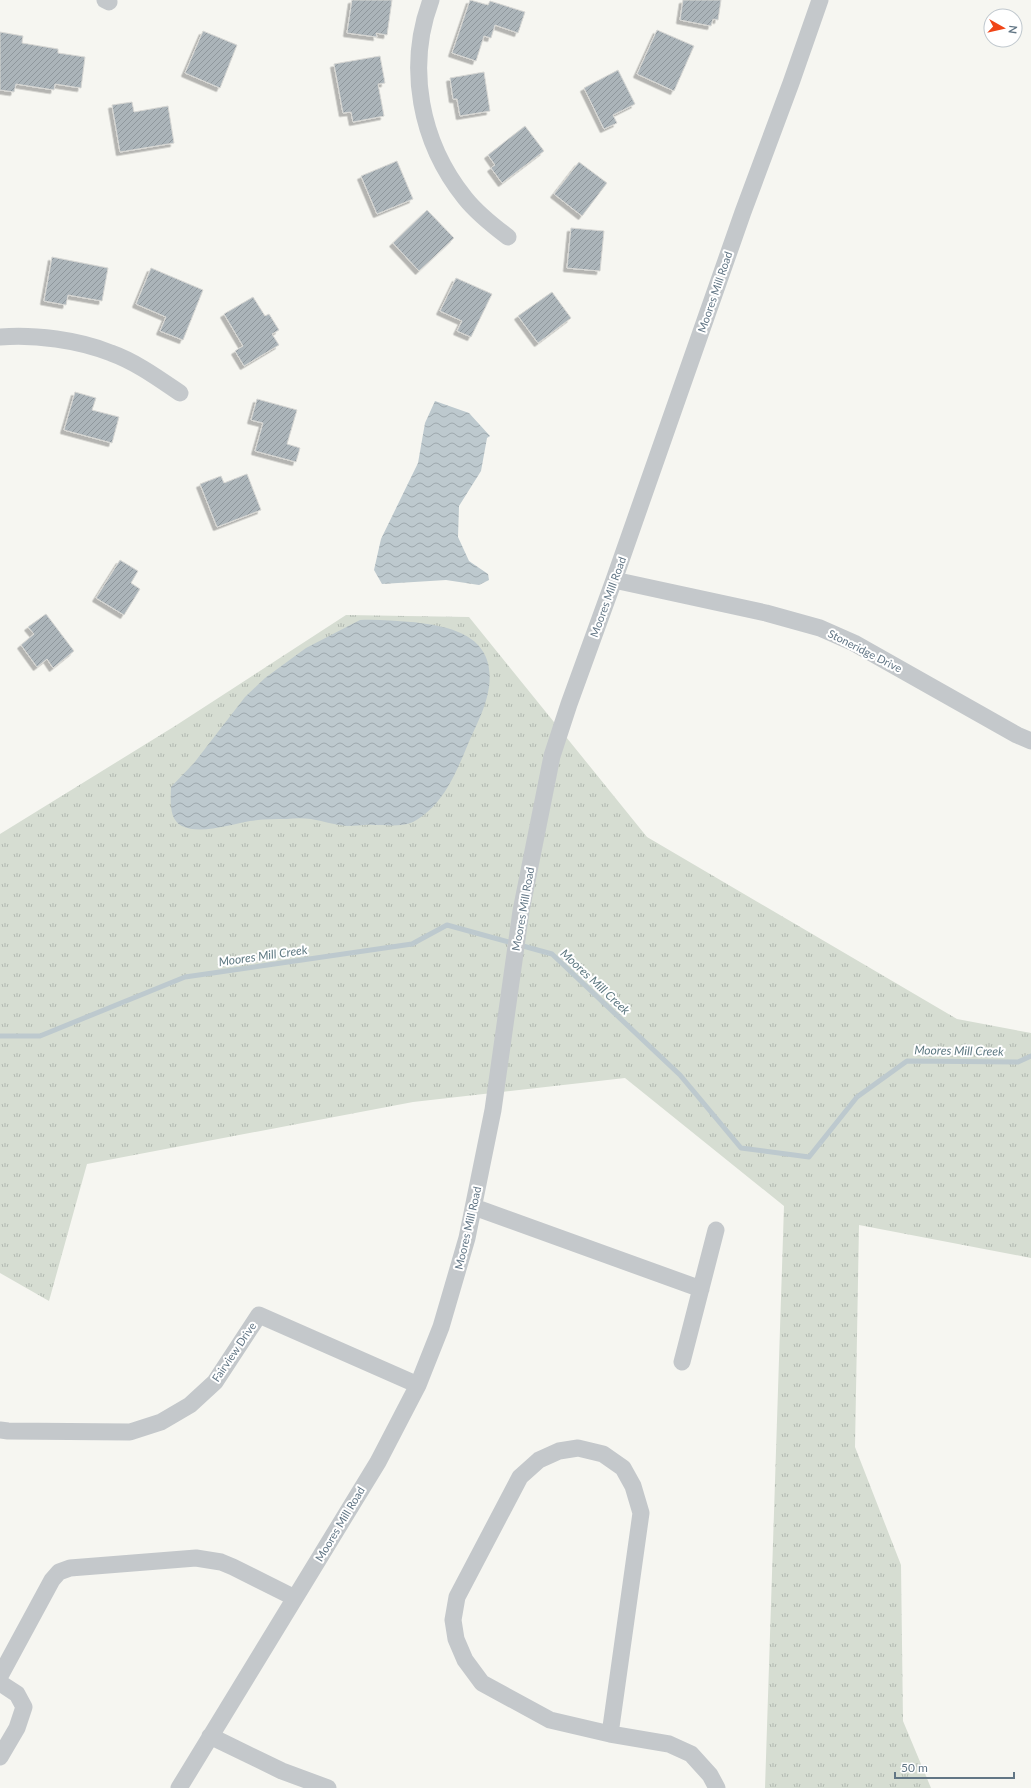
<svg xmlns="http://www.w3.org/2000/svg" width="1031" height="1788" font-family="Lato,sans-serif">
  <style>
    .grass { fill: url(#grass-tufts) }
    .water { fill: url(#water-waves) }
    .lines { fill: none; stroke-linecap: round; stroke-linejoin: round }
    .stream { stroke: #bdc9ce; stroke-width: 5 }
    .building { fill: url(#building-hatch); stroke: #d7d7d4; filter: url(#shadow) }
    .minor { stroke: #c4c8cb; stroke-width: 17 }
    .labels { text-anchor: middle; stroke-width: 4; stroke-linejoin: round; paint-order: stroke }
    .street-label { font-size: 11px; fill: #627685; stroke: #fff }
    .water-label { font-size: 12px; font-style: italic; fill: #5e7982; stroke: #fff }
  </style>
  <defs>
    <pattern id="grass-tufts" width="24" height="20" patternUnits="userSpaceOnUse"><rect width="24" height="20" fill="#d6ddd2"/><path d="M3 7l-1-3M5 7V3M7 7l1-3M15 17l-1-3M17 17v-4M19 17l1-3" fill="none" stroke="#b1b8b0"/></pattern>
    <pattern id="water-waves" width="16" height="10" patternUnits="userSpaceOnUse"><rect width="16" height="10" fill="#bdc9ce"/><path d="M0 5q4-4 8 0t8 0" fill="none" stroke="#9da8ad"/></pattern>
    <pattern id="building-hatch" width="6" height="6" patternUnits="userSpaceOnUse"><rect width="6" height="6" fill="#abb4b9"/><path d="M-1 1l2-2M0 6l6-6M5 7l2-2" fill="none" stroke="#8f979c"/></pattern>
    <filter id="shadow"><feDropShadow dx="-3.5" dy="3.5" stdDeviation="0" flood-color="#0004"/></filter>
  </defs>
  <rect width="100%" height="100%" fill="#f6f6f1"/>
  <path class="grass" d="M346,615l123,2 178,220 310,182 74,14v225l-172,-33 -4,222 46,118 2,156 28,67h-166l19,-582 -159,-128 -212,24 -326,62 -38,137 -49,-28v-439l175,-108z"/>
  <path class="water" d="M435,401l34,12 21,23 -3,2 -6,33 -22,35 -1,31 11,24 19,13 1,6 -10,5 -33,-5 -64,4 -8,-14 7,-31 37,-76 7,-40z
    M360,620c17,-1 34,1 51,2 41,4 85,14 78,65 -3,21 -13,38 -21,57 -12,29 -25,62 -55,78 -11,5 -27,3 -39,3 -9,-1 -18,1 -27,1 -12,-1 -24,-5 -36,-7 -8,-1 -16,-1 -24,0 -12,0 -25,0 -37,2 -18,3 -50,14 -68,5 -14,-7 -11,-27 -11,-39l23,-24 51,-66 20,-19 41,-30z"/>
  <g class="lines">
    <path class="stream" d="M0,1036h40l145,-59 227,-33 35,-19 105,29 128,121 61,73 68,9 48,-60 50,-36 111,1 13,-6"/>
  </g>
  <path class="building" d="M352,0h40l-5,35 -11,-2 1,4 -30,-4z
    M470,0l18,5 2,-4 35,11 -7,21 -23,-8 -4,13 -7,-2 -8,25 -24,-8z
    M683,0h38l-3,20 -5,-1 -2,7 -31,-6z
    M657,30l37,16 -20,45 -37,-17z
    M203,31l34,14 -17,43 -35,-15z
    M0,32l23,4 -1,7 36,6v4l27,4 -4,31 -26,-4 -1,6 -38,-6 -2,8 -14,-2z
    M380,56l5,27 -7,1 6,32 -31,6 -2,-10 -8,1 -9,-49z
    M618,70l17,34 -22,11 4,8 -13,6 -20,-41z
    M484,72l6,39 -30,5 -3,-17h-4l-3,-21z
    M132,102l2,10 34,-6 6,37 -54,9 -8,-47z
    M525,126l19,25 -42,32 -11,-15 4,-3 -7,-10z
    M397,161l16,38 -36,15 -16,-38z
    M579,162l28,21 -25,33 -28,-22z
    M427,210l27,28 -35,33 -26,-28z
    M571,228l33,3 -4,40 -33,-3z
    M52,257l56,11 -6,33 -34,-6 -2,10 -22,-4z
    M151,268l52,22 -20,50 -23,-9 6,-14 -30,-13z
    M456,278l36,16 -21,43 -14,-6 5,-10 -22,-10z
    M552,292l19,26 -33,25 -20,-27z
    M253,297l12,19 4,-2 10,16 -7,4 7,11 -35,21 -9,-15 8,-5 -19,-32z
    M75,392l21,6 -4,12 27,7 -7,26 -48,-13z
    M257,399l40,11 -10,34 13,4 -4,14 -41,-11 8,-28 -12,-3z
    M247,474l14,36 -44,17 -17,-43 21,-8 3,7z
    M120,560l18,11 -7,12 9,6 -16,26 -28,-17z
    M46,614l28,37 -21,17 -6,-9 -10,8 -16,-22 13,-11 -6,-7z"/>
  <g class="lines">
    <path class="minor" d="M105,0l4,2
      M431,0c-25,67 -11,142 34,198 12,15 27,27 43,39
      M0,337c34,-3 79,3 111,16 25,9 47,25 69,40
      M614,580l152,33 54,15 34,15 163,92 14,6
      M474,1207l227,82
      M682,1362l34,-132
      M0,1430l8,1 122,1 31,-10 29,-17 25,-23 44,-67 159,70
      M0,1676l52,-96 7,-8 11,-4 126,-10 25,4 12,5 62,31
      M0,1683l17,11 7,13 -7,21 -17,29
      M610,1734l31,-221 -8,-27 -10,-18 -20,-14 -25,-6 -19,3 -20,9 -19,17 -63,120 -4,23 3,19 9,21 17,23 68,37 60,14 59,10 22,10 19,21 7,13
      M210,1736l72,35 46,17
      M179,1788l199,-326 40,-77 23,-58 26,-89 26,-128 28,-199 31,-155 17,-52 45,-124 129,-368 48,-129 29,-83"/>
  </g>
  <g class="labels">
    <g class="street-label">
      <text transform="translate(715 292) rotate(-71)" y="4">Moores Mill Road</text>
      <text transform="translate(608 597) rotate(-70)" y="4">Moores Mill Road</text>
      <text transform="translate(865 651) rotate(27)" y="4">Stoneridge Drive</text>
      <text transform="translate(523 909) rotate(-80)" y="4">Moores Mill Road</text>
      <text transform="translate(468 1228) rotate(-77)" y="4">Moores Mill Road</text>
      <text transform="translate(234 1352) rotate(-56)" y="4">Fairview Drive</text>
      <text transform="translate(340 1524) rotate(-59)" y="4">Moores Mill Road</text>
    </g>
    <g class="water-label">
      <text transform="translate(263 956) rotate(-8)" y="4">Moores Mill Creek</text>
      <text transform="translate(595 982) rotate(43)" y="4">Moores Mill Creek</text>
      <text transform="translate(959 1051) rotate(1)" y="4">Moores Mill Creek</text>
    </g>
  </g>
  <g transform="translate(1003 28) rotate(98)"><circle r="19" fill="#ffffff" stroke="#c0c8ce"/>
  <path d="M0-3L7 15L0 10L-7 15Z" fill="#f04517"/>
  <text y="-6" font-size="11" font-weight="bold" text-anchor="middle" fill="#627685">N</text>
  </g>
  <path d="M895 1772v6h119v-6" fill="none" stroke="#627685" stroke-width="2"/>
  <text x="901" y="1772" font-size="12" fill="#627685" stroke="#ffffff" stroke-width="3" paint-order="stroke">50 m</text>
</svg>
